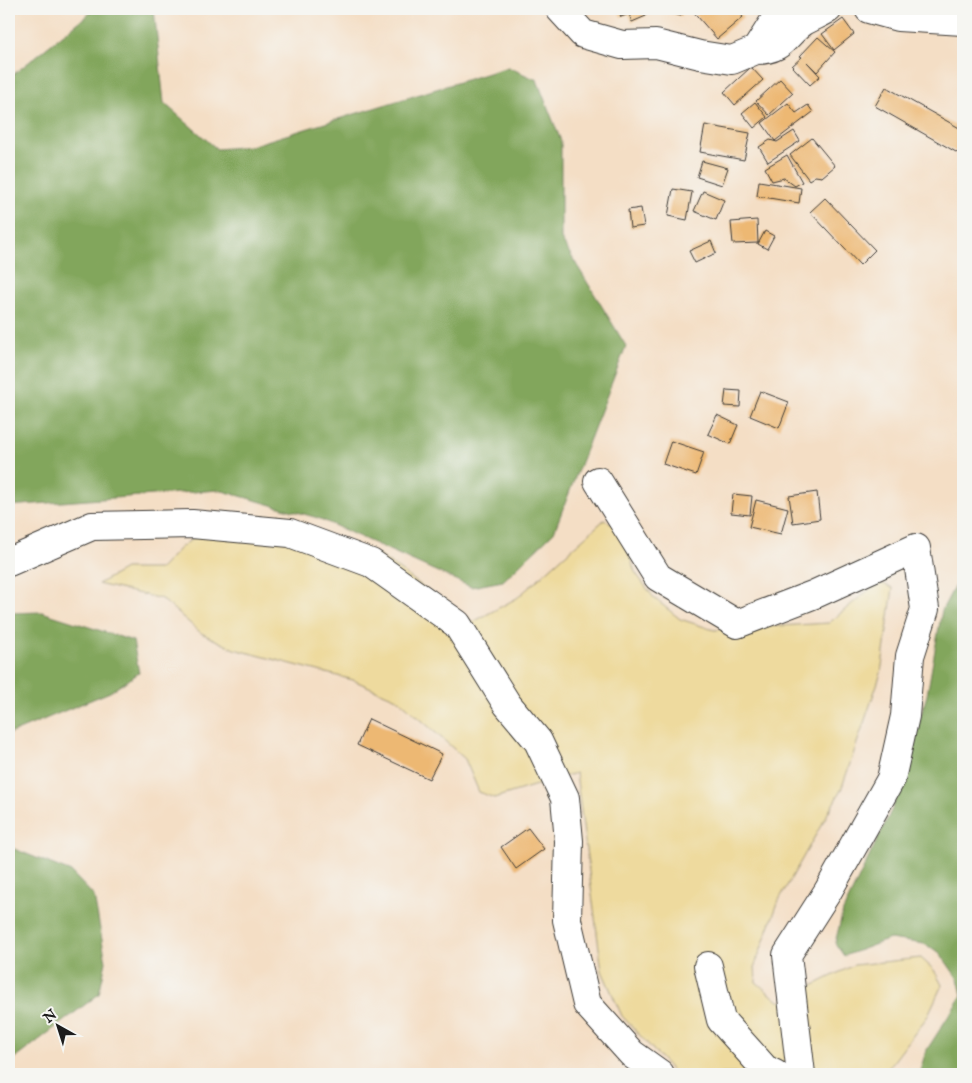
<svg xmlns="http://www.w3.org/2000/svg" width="972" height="1083" font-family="'IM FELL English',serif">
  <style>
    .forest { fill: #82a65c; stroke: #4f613c }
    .sand { fill: #eeda9e; stroke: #857b5d }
    .building { fill: #edb873 }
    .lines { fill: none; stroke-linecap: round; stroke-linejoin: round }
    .minor-casing { stroke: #3c3935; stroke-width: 30 }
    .minor { stroke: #fff; stroke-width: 28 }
  </style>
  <rect width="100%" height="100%" fill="#f6f6f2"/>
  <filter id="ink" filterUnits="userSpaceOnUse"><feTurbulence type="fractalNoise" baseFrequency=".02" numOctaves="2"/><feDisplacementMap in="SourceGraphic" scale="10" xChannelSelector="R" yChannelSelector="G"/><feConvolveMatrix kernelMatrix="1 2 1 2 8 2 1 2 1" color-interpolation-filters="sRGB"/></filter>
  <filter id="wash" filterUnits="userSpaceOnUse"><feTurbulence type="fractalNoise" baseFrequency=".0096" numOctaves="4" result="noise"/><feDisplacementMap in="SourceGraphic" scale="20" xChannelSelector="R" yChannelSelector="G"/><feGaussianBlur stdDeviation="1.12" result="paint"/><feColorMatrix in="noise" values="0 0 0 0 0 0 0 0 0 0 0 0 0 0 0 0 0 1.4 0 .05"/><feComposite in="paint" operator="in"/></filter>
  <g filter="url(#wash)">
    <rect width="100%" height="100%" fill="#f4dec5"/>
    <path class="forest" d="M95,9h59l10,94 53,46 33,-3 258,-79 29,13 24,61v98l65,107 -72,186 -51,49 -32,6 -153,-69 -99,-28 -210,16v-428z
      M963,570v504h-44l7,-23 36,-56 -4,-16 -19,-27 -15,-8 -34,-5 -46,17 -9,-13 8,-32 50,-104 34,-112 15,-85z
      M42,612l91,29 6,32 -29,19 -101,42v-121z
      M12,848l59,24 23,24 12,66 -7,32 -90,69v-214z"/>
    <path class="sand" d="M222,518l158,38 93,66 44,-24 87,-78 15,6 16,46 19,26 26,21 34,11 115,-7 49,-41 15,6 -12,85 -40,117 -62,110 -24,65 1,17 24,20 74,-37 67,-7 13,12 8,15 -15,32 -43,57h-211l-4,-7 -47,-51 -20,-45 -26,-198 -82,25 -15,-6 -14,-33 -66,-59 -46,-20 -119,-31 -33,-16 -39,-34 -64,-15 27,-15h35l21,-22z"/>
    <g id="blocks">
      <path class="building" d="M618,9h25l3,7 -14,6 -3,-8 -8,3z
        M666,9h20l-5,7 -16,-4z
        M691,9h45l7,8 -26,22z
        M843,19l11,15 -20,16 -12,-16z
        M818,37l17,15 -18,20 -10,-10 13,14 -10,9 -18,-19 10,-9 -2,-1z
        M751,67l12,13 -28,25 -11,-13z
        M780,79l13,14 -24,22 -13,-14z
        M886,87l77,43v26l-88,-50z
        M755,102l12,15 -13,11 -12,-15z
        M788,103l8,10 12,-8 5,7 -38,29 -13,-18z
        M705,125l45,8 -6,27 -44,-8z
        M794,131l6,10 -32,21 -9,-15 11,-7 7,2z
        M812,138l23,28 -13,11 -7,-1 -6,4 -19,-25z
        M787,155l15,27 -7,4 -11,-8 -12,3 -7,-13z
        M702,161l26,7 -6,17 -25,-8z
        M759,181l42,7 -2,15 -42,-7z
        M673,189l19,3 -5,28 -19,-4z
        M703,191l21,9 -8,20 -22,-9z
        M825,198l50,52 -15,15 -50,-53z
        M641,208l3,18 -14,2 -2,-18z
        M757,220l1,23 -25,1 -2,-22z
        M765,231l9,5 -7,13 -9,-5z
        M711,241l5,12 -21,10 -6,-12z
        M726,390l15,1 -1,16 -16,-1z
        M760,391l29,11 -10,26 -29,-12z
        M717,415l21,10 -8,19 -22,-10z
        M671,441l33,11 -8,23 -33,-11z
        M817,492l3,27 -27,4 -4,-27z
        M733,494l19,2 -2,19 -19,-2z
        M756,500l32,8 -7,26 -32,-7z
        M369,719l73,35 -13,25 -72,-34z
        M528,828l16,21 -28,20 -15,-22z"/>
    </g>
  </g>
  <g filter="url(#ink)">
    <use href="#blocks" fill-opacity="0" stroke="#3c3935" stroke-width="1"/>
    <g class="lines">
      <defs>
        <path id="minor" d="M560,9l23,25 39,11 34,-1 44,11 32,5 24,-10 26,-41
          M869,9l29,8 65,4
          M756,50c28,0 28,-15 47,-28 8,-5 17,-8 25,-13
          M598,481l60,96 79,47 78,-30 101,-46 9,61 -15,47 -5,60 -14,63 -63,112 -41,64 14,119
          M9,562l83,-36 100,-2 98,9 81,30 86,61 50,80 31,37 27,57 4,43 -2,79 20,84 45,50 28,20
          M708,966l13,54 44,49 10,5"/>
      </defs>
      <use href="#minor" class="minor-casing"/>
      <use href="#minor" class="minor"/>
    </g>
  </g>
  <rect width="972" height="1083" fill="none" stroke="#f6f6f2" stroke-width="30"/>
  <g transform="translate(58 1026) rotate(321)" stroke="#f6f6f2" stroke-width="4" paint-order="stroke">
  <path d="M0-4L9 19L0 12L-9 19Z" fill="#1c1c1c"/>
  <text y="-8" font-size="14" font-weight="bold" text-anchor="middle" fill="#1c1c1c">N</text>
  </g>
</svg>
